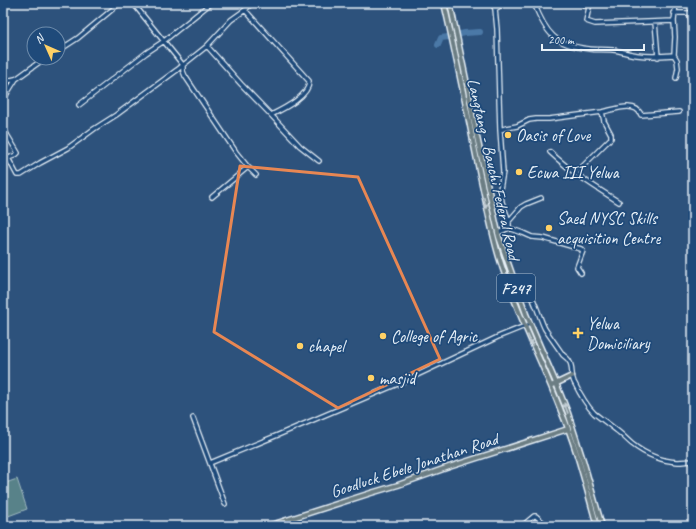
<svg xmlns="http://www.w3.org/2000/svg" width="696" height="529" font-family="Caveat,sans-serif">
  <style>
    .green { fill: #598289; stroke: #a0bac0 }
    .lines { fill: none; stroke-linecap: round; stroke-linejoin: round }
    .river { stroke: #4c79a7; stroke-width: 6 }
    .minor-casing { stroke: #e8f1f8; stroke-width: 6 }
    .major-casing { stroke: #e8f1f8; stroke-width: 7 }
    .minor { stroke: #1f4a7a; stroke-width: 3.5 }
    .major { stroke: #6c7e84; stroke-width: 4 }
    .oneway { fill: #c3ced5 }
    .marked { fill: none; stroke: #e88753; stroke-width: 3; stroke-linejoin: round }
    .poi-dot { fill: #ffd166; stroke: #1f4a7a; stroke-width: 1.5 }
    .labels { text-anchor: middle; stroke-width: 3.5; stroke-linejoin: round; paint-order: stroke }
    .shield { fill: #1f4a7a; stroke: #acbfd2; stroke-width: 1 }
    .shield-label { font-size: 16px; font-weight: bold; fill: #e8f1f8 }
    .poi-label { font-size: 17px; fill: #e8f1f8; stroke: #1f4a7a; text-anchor: start }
    .street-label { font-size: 17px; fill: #e8f1f8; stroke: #1f4a7a }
  </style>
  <rect width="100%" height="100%" fill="#2d527c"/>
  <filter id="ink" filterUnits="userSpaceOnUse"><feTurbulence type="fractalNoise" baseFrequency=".025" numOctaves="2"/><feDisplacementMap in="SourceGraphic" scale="8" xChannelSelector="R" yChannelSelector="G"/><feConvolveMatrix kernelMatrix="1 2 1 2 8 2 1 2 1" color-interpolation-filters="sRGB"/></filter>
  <g filter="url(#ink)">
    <path class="green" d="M17,479l10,30 -24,9v-34z"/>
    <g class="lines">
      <path class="river" d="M438,45l3,-7 7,-1 17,-4 15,-1"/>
      <defs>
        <path id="minor" d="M133,3l50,62v6l2,5 51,76 12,15 8,8
          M492,3l3,6 2,20 3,101
          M534,3c12,31 21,42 55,46 8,1 16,0 24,1 8,1 16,4 24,5 13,2 25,1 37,0
          M582,3l4,3 3,1
          M590,3l-4,18 9,3 79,-3
          M495,9l10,-6
          M245,10l64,71c1,15 -26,28 -38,34
          M674,13h19
          M690,13l2,17
          M655,22l3,35
          M207,46l34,38 30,31 29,31 19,15
          M58,51l20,-13 42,-35
          M676,78l2,-10 -1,-8 -3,-5 1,-18 -1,-16 2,-18
          M3,82l12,-3
          M3,100l13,-21 29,-21
          M79,105l67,-52 18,-12 47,-38
          M602,112c11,-2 34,-12 39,3l38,-3
          M3,128l15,25c-3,4 -10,5 -15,6
          M550,152c21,20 45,35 69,50
          M8,158l9,17h4l19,-12 28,-15 26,-19 22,-14 61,-45 30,-24 24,-26 14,-10 7,-7
          M212,197l36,-30
          M509,221l12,-14 5,-3 15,-6
          M509,228v-7l-7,-19 -2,-13 3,-17 -3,-42 6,-2 11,-2 12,-6 7,-1h13l53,-7 2,9 7,13v4l-35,35
          M498,233l11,-5 14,5 9,4 11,1 38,11 2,2 -6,16 4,6
          M516,287h8c10,6 15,31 21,42 6,9 12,17 18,26 13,9 6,16 11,27 5,10 12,23 20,31 7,6 15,11 22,17 6,4 11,10 16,14 13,10 30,17 46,18 5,0 10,-1 15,-1
          M193,418l32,86
          M210,463l68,-28 122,-52 100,-47 30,-12
          M522,526l12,-10h2l11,10"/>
        <path id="major" d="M444,3c13,57 24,114 36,172 6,27 11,55 19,82 16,53 42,102 62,154 16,37 25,76 36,115
          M450,3l18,86 5,30 26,118 27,77 30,69 12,30 15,47 19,66
          M551,386l21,-10
          M268,526l103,-33 27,-8 51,-18 119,-38"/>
      </defs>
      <use href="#minor" class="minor-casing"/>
      <use href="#major" class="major-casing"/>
      <use href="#minor" class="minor"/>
      <use href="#major" class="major"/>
    </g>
    <defs><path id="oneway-solid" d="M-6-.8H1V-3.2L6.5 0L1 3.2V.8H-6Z"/></defs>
    <g class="oneway">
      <use href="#oneway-solid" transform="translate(485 203) rotate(79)"/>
      <use href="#oneway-solid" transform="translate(530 340) rotate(67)"/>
      <use href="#oneway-solid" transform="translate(566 408) rotate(-110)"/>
    </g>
  </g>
  <path class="marked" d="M240,166l118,11 82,182 -102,49 -124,-76z"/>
  <g class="poi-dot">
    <circle cx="508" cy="135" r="4"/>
    <circle cx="519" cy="172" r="4"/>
    <circle cx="549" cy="228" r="4"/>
    <path d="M576 327h4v4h4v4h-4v4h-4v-4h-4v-4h4z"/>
    <circle cx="383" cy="336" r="4"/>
    <circle cx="300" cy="346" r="4"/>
    <circle cx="371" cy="378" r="4"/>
  </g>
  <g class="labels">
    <rect class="shield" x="497" y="274" width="38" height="28" rx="3"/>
    <g class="shield-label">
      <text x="516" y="294">F247</text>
    </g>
    <g class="poi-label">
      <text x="516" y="141">Oasis of Love</text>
      <text x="527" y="178">Ecwa III Yelwa</text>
      <text x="557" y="224">Saed NYSC Skills<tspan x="557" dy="20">acquisition Centre</tspan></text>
      <text x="587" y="329">Yelwa<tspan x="587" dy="20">Domiciliary</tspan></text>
      <text x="391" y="342">College of Agric</text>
      <text x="308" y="352">chapel</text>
      <text x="379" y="384">masjid</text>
    </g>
    <g class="street-label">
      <text transform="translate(494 169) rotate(77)" y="6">Langtang - Bauchi Federal Road</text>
      <text transform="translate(414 465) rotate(-18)" y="6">Goodluck Ebele Jonathan Road</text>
    </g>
  </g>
  <rect width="696" height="529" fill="none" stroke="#1f4a7a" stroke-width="16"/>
  <rect x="8" y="8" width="680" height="513" fill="none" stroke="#e8f1f8" stroke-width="1.5" filter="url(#ink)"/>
  <g transform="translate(46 46) rotate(315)"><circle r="19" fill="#1f4a7a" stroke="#6f8dac"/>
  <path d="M0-3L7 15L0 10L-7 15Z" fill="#ffd166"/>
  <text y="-6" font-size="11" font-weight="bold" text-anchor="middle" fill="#e8f1f8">N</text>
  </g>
  <path d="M542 44v6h102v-6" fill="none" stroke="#e8f1f8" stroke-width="2"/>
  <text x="548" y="44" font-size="12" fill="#e8f1f8" stroke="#1f4a7a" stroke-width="3" paint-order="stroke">200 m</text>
</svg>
